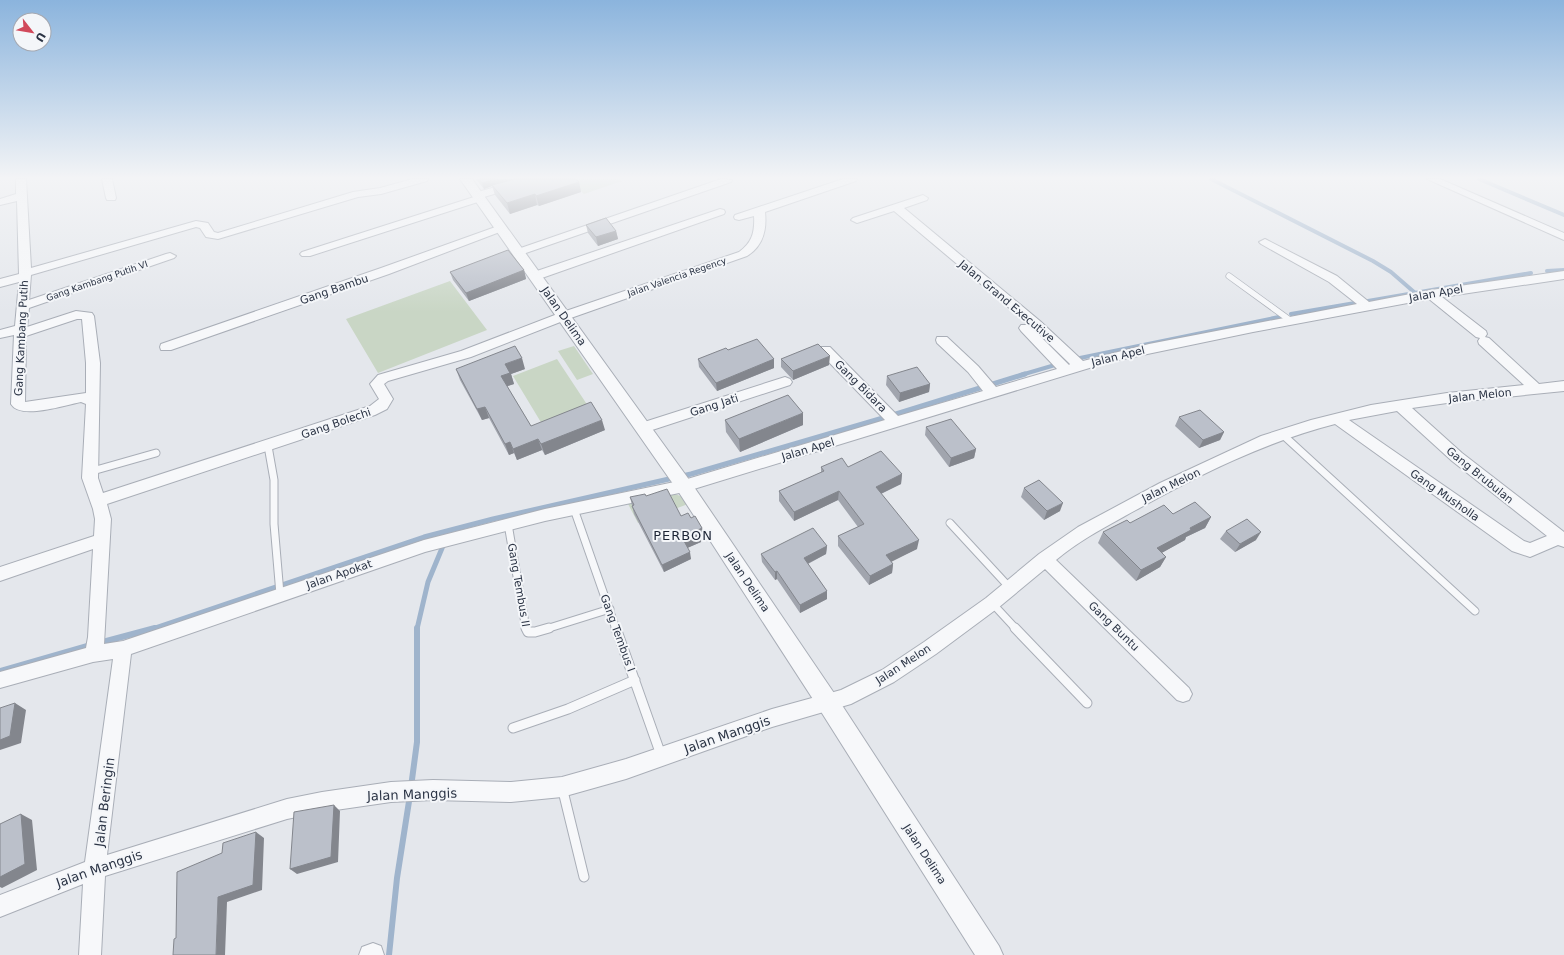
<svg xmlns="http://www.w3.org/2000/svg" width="1564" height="955" font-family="'DejaVu Sans',sans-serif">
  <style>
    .green { fill: #c9d6c5 }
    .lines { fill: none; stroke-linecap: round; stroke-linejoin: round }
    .stream-far2 { stroke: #9fb4cc; stroke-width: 4 }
    .stream-far1 { stroke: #9fb4cc; stroke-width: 5 }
    .stream { stroke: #9fb4cc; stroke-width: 6 }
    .service-far2-casing { stroke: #a9aeb7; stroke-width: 7 }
    .service-far1-casing { stroke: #a9aeb7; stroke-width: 9 }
    .service-casing { stroke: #a9aeb7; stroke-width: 11 }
    .minor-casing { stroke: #a9aeb7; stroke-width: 2 }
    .tertiary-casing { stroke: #a9aeb7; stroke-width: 2 }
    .service-far2 { stroke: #f7f8fa; stroke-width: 5.5 }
    .service-far1 { stroke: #f7f8fa; stroke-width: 7 }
    .service { stroke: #f7f8fa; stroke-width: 9 }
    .minor { fill: #f7f8fa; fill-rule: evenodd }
    .tertiary { fill: #f7f8fa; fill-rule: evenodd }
    .wall { fill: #a1a5ae }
    .shaded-wall { fill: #83868d }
    .building { fill: #bbc0ca; stroke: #83868d }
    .labels { text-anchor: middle; stroke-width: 4; stroke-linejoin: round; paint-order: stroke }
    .far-street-label { font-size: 9px; fill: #2b3445; stroke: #f4f6f9 }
    .street-label { font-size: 11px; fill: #2b3445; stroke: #f4f6f9 }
    .quarter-label { font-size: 13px; letter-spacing: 1px; fill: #1d2536; stroke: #f4f6f9 }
    .near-street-label { font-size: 13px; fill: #2b3445; stroke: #f4f6f9 }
  </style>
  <rect width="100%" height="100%" fill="#e4e7ec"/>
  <path class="green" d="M569,179h50l3,2 -38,13z
    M450,281l37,49 -109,43 -32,-54z
    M574,346l19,28 -16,6 -19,-29z
    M557,359l31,47 -46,18 -29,-48z
    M675,494l8,3 5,7 -50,19 -11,-21z"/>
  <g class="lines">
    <path class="stream-far2" d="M1211,179l162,82 18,11 23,20
      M1479,179l85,36
      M1547,271l17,-1
      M1368,301l163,-28
      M1291,314l64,-11
      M1080,358l199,-41
      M1021,375l34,-10"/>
    <path class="stream-far1" d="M896,414l129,-40
      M152,629l272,-92 69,-18 198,-45 192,-56
      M417,629l11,-47 17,-41"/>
    <path class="stream" d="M99,643l56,-15
      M0,671l91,-26
      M411,787l6,-45v-114
      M389,955l8,-77 13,-83"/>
    <defs>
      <path id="service-far2" d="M1229,276l62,45"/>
      <path id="service-far1" d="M1282,434l193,177
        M268,446l6,34v44l6,70
        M89,472l67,-19
        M574,509l42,120
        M950,523l60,65
        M508,524l18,105
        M992,603l24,26
        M546,629l64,-20"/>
      <path id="service" d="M526,628l2,4h7l14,-4
        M616,628l45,127
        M1015,628l72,75
        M513,728l55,-19 67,-29
        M562,787l22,90"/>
      <path id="minor" d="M16,179h10l5,89 165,-47 12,2 6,9 4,1 135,-41 27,-4 33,-9h15l-1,2 -46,13 -23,3 -140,42 -12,-2 -6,-9 -4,-1 -165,48 -2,25 137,-46 4,-1 6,3 -2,2 -145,50 -2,19 49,-16 16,2 2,3 6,47 -2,115 5,15 267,-87 9,-7 -9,-15 8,-9 83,-24 99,-38 179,-61c13,-9 16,-20 15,-36l-15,4 -4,-1 -1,-2 1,-2 108,-36h14l-1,2 -91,31c2,18 -2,34 -18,44l-179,63 -97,38 -83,24 -4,3 9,15 -6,10 -12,6 -268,89 4,15 -7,125 19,-3 301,-101 121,-31 139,-29 201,-60 -65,-67 -2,-3 2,-3h10l68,69 85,-25 -15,-19 -31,-29 -1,-3 1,-3h10l31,29 18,21 61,-18 -36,-38 -2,-3 2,-3h8l40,40 1,-1 -38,-37 -138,-116 -37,12 -6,-3 2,-2 70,-23 5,3 -1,2 -23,8 136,113 43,40 66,-17 208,-40 -28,-22 -68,-38 -2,-2 6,-3 72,37 32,26 62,-12 133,-19v8l-122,18 44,34 1,3 -2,3 4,1 50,46 25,-3v10l-117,12 -35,5 50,45 102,79v15l-6,-2 -28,12 -18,-6 -177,-127c-70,18 -136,51 -199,86 -27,15 -55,29 -80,50l133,128 3,6 -3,6 -6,2 -6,-2 -132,-131 -47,39 -62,46 -42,28 -43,22 -79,23 -146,52 -64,18 -51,5 -78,-2 -42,2 -69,10 -35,7 -182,57 -4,79h-22l4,-71 -83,33v-22l85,-33 28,-203 -20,3 -93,26v-16l86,-24 2,-11 5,-88 -93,32v-14l94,-31 1,-17 -2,-10 -11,-31 4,-74 -5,-2c-15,3 -61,18 -70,2l3,-69 -14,3v-8l15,-4 4,-44 -19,5v-8l19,-5 -2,-73 -17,4v-6l16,-5zM1429,299l47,38 4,1 -2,3 1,3 45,41 -77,8 -76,12 -60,15 -50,16 -101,47 -82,44 -39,27 -53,44 -62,44 -42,28 -41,20 -69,19 -146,50 -64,18 -51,5 -78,-2 -42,2 -69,10 -35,7 -180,56 24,-201 294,-102 120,-31 139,-29 425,-130 144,-30zM77,319h5l4,44v30l-61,9 1,-66zM1397,411l55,50 95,75 -17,7 -6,-2 -175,-121z
        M102,179h10l4,19 -1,2h-8l-1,-2z
        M524,179h15l-1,2 -54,16v3l-174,56h-8l-2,-2 2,-2 172,-55v-4z
        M721,179l11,1 -1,2 -208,72 -4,1 -6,-3 2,-2z
        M1427,179h13l124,54v7z
        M720,209l4,1 1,2 -1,2 -185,65h-8l-2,-3 2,-3z
        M501,225l6,3 -2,2 -116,44 -218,76h-10l-1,-3 1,-3 220,-76z
        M785,377l5,2 2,3 -2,3 -147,48 -5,-1 -2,-4 2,-4z
        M373,943l8,3 3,9h-25l3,-8z"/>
      <path id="tertiary" d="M460,179h12l218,302 146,215 163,250 4,9h-28l-155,-245 -142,-219z"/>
    </defs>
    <use href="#service-far2" class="service-far2-casing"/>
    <use href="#service-far1" class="service-far1-casing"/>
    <use href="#service" class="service-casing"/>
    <use href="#minor" class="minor-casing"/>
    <use href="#tertiary" class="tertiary-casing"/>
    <use href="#service-far2" class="service-far2"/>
    <use href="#service-far1" class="service-far1"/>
    <use href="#service" class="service"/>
    <use href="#minor" class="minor"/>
    <use href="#tertiary" class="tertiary"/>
  </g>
  <path class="wall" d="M476,179h100l3,3 2,10 -42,14 -2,-1 -27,9 -15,-19 -3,-9 -8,3z
    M586,225l30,6 2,8 -20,7 -10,-13z
    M524,270l2,9 -57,22 -16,-21 -3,-8z
    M728,350l46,9v9l-57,23 -18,-24 -1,-8z
    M781,359l48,6 -36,15 -12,-13z
    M456,369h69l-14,5 3,10 -7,2 24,40 74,4 -60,25 -3,-5 -25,10 -3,-7 -5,2 -20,-37 -7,2 -22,-40z
    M887,376l43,8 -1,8 -30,10 -13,-17z
    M1179,417l45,15 -4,8 -21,8 -24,-22z
    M725,420l78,5 -63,27 -14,-20z
    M926,427l50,22 -2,9 -25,9 -24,-32z
    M821,467h27l54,7 -1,10 -20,10 36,55 -26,12 2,3 -1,9 -23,12 -31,-39v-10l20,-9 -20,-27 -44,21 -15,-20v-10l42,-18z
    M1024,488l36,23 -16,9 -23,-23z
    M646,496l35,20 10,2 11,10 1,8 -2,1v5l-14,6 4,11 -27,13 -30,-58 -4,-17z
    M1211,517l-6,11 -19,9 -1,3 -24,13 5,4 -6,10 -24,14 -38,-38 5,-11 27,-9z
    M1226,531l30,9 -21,12 -15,-13z
    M827,546l-1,8 -18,10 19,27v8l-27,14 -23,-34 -2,1 -13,-18 -1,-8z"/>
  <path class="shaded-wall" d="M496,179h23l-27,6v1l-8,3 -2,-6z
    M579,182l2,10 -42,14 -3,-10z
    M535,194l2,11 -27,9 -3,-11z
    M616,231l2,8 -20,7 -2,-9z
    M524,270l2,9 -57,22 -3,-8z
    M830,356l-1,9 -36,15v-9z
    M522,358l3,11 -14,5 3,10 -9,3 -4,-11 4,-12z
    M774,359v9l-57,23 -1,-8z
    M930,384l-1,8 -30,10 1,-9z
    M485,407l4,11 -7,2 -5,-11z
    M803,413v12l-63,27 -1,-13z
    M602,420l3,10 -60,25 -4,-11z
    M1224,432l-4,8 -21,8 4,-8z
    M538,439l4,11 -25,10 -4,-11z
    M510,442l4,11 -5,2 -4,-11z
    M976,449l-2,9 -25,9 2,-9z
    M902,474l-1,10 -27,13 2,-10z
    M839,491l-1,9 -44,21v-9z
    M1063,503l-3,8 -16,9 3,-9z
    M1211,517l-6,11 -19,9 -1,3 -34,19 6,-11 33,-20z
    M702,528l1,8 -2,1v5l-16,7 -1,-8 14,-11z
    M1261,532l-5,8 -21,12 5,-8z
    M919,540l-2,9 -32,16 1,-10z
    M827,546l-1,8 -23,12 1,-8z
    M690,552l1,7 -27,13 -2,-7z
    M1166,557l-6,10 -24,14 5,-11z
    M893,564l-1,9 -23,12 1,-9z
    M777,571v8l-2,1v-8z
    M827,591v8l-27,14v-8z
    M15,703l11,7 -5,33 -21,7v-10z
    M334,805l6,6 -2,51 -41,12 -7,-5z
    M21,814l11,6 5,50 -35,18 -2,-1v-10z
    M256,832l8,6 -2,52 -35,12 -2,53h-9l2,-58z"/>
  <path class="building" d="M479,179h17l-14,4z
    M515,179h61l3,3 -43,14 -1,-2 -28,9 -15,-18z
    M606,218l10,13 -20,6 -10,-12z
    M508,250l16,20 -58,23 -16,-21z
    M757,339l17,20 -58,24 -18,-24 28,-11 2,2z
    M818,344l12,12 -37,15 -12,-12z
    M515,346l7,12 -17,6 5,9 -9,3 30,50 60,-24 11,18 -61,24 -3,-5 -25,10 -3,-7 -5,2 -20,-37 -8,2 -21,-40z
    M917,367l13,17 -30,9 -13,-17z
    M788,395l15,18 -64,26 -14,-19z
    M1200,410l24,22 -21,8 -24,-23z
    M951,419l25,30 -25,9 -25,-31z
    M881,451l21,23 -26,13 43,53 -33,15 7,9 -23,12 -32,-40 26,-12 -25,-33 -45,21 -15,-21 45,-20 -3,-4 21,-9 6,9z
    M1039,480l24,23 -16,8 -23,-23z
    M667,489l14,27 7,-3 3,5 4,-2 7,12 -4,2 2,4 -16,7 6,11 -28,13 -30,-59 2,-1 -4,-8 15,-3 1,2z
    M1195,502l16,15 -21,11 1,2 -34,18 9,9 -25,13 -38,-38 24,-12 3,3 34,-18 9,9z
    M1247,519l14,13 -21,12 -14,-13z
    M813,528l14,18 -23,12 23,33 -27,14 -23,-34 -2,1 -14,-18z
    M15,703l-5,33 -10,4v-32z
    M334,805l-3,52 -41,12 4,-57z
    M21,814l4,50 -25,13v-53z
    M256,832l-3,53 -35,12 -2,58h-43l1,-16 2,-1 1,-66 45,-19 1,-10z"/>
  <linearGradient id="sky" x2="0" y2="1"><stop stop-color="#8bb4dd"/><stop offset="0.57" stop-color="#f3f4f6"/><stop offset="1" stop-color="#f3f4f6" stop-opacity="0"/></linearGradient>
  <rect width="1564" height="312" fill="url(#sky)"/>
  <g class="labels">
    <g class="far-street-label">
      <text transform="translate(677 277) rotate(-19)" y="3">Jalan Valencia Regency</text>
      <text transform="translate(97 281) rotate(-19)" y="3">Gang Kambang Putih VI</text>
    </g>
    <g class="street-label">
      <text transform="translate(334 289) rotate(-19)" y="4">Gang Bambu</text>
      <text transform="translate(1436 293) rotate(-10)" y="4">Jalan Apel</text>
      <text transform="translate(1007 301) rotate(40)" y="4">Jalan Grand Executive</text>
      <text transform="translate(564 316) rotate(55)" y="4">Jalan Delima</text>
      <text transform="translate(21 338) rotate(-87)" y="4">Gang Kambang Putih</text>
      <text transform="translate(1118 356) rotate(-14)" y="4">Jalan Apel</text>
      <text transform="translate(861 386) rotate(45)" y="4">Gang Bidara</text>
      <text transform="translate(1480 395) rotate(-6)" y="4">Jalan Melon</text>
      <text transform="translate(714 405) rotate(-18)" y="4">Gang Jati</text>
      <text transform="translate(336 423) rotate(-19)" y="4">Gang Bolechi</text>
      <text transform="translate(808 449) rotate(-17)" y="4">Jalan Apel</text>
      <text transform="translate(1480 475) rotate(39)" y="4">Gang Brubulan</text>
      <text transform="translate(1171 485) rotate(-26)" y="4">Jalan Melon</text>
      <text transform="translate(1445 495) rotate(35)" y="4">Gang Musholla</text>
      <text transform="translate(339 574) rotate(-19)" y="4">Jalan Apokat</text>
      <text transform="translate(748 582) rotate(56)" y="4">Jalan Delima</text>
      <text transform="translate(519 585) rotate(80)" y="4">Gang Tembus II</text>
      <text transform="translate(1114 626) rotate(44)" y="4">Gang Buntu</text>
      <text transform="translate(618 633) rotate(70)" y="4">Gang Tembus I</text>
      <text transform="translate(903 664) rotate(-33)" y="4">Jalan Melon</text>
      <text transform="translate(925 854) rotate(57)" y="4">Jalan Delima</text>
    </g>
    <g class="quarter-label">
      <text x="683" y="540">PERBON</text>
    </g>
    <g class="near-street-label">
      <text transform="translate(727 734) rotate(-19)" y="5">Jalan Manggis</text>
      <text transform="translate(412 794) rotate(-2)" y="5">Jalan Manggis</text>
      <text transform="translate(104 802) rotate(-83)" y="5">Jalan Beringin</text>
      <text transform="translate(99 868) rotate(-19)" y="5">Jalan Manggis</text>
    </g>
  </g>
  <g transform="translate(32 32) rotate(121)"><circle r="19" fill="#f4f6f9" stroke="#a4a8b1"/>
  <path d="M0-3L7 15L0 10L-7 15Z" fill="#d1495b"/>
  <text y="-6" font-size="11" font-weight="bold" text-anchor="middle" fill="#2b3445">U</text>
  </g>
</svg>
